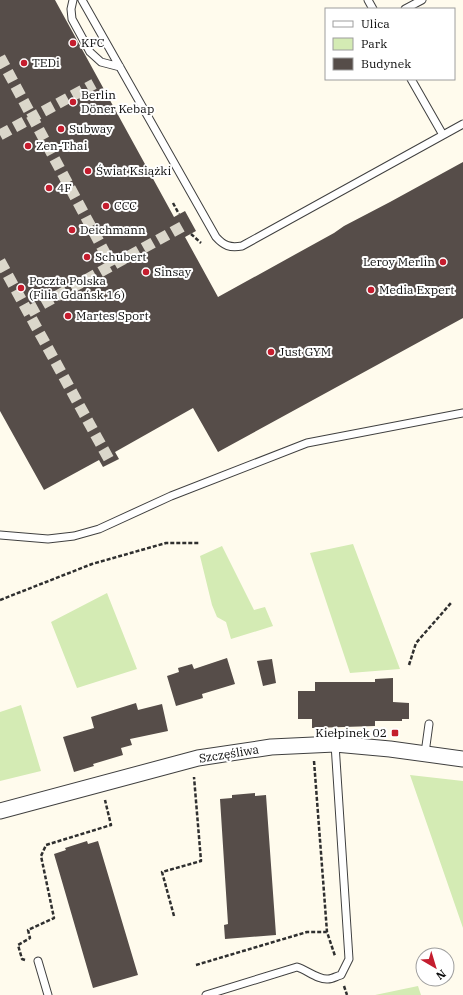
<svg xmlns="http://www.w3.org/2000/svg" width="463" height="995" font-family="'IBM Plex Serif',serif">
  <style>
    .green { fill: #d4ebb4 }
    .building { fill: #564d49 }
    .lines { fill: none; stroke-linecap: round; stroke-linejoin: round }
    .pedestrian-tunnel { stroke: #dbd7cb; stroke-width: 11; stroke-dasharray: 11 5.5; stroke-linecap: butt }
    .service-casing { stroke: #404040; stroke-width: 9 }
    .minor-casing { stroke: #404040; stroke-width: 17 }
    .path { stroke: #2f2f2f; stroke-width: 2.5; stroke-dasharray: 4 2; stroke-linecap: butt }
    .service { stroke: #fff; stroke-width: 7 }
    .minor { stroke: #fff; stroke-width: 15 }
    .poi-dot { fill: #c41d2e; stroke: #fff; stroke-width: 1.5 }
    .labels { text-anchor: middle; stroke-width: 4; stroke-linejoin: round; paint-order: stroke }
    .poi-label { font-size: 12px; fill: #0d0d0d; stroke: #fff; text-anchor: start }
    .street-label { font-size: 12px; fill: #0d0d0d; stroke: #fff }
  </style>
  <rect width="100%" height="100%" fill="#fffbed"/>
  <path class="green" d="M353,544l47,125 -50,4 -40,-120z
    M222,546l32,64 11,-3 8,19 -42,13 -5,-17 -9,-5 -5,-12 -12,-49z
    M107,593l30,76 -60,19 -26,-66z
    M21,705l20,66 -41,10v-69z
    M410,775l53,6v147z
    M418,986l3,9h-46z"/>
  <path class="building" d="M0,0h55l119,217 11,-6 11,20 -11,6 33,60 116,-64 10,-7 46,-24 73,-40v156l-245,134 -25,-44 -78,44 4,7 -16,8 -4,-7 -55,30 -44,-79z
    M227,658l8,26 -33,10 1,4 -27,8 -9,-30 12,-4 -1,-4 14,-4 2,5z
    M272,659l4,24 -13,3 -6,-25z
    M393,678v24l16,1v16h-7v2h-27v5l-63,2v-9h-14v-28h17v-9h60v-3z
    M136,703l2,7 24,-6 6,27 -38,8 2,6 -11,3 2,7 -30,9 1,2 -20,6 -11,-35 31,-9 -3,-11z
    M255,793v3l11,-1 10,140 -51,4 -1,-14 4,-1 -8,-125 12,-1v-3z
    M87,841l1,3 10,-3 40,134 -45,13 -39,-134 12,-4 -1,-2z"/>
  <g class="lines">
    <path class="pedestrian-tunnel" d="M0,57l112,209
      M0,135l94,-51
      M0,261l111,202
      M28,312l157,-87"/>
    <defs>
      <path id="service" d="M73,0l-2,9 1,10 18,33 11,10 19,5
        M82,0l134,237c8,9 14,11 26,9l221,-122
        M368,0l5,9
        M405,9l17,-9
        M411,79l32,56
        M0,535l48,4 26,-3 25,-7 72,-33 136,-53 156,-30
        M425,753l4,-29
        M38,961l10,34
        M206,995l91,-28c10,3 21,13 31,12 4,0 9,-3 13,-4l8,-16 -14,-215"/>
      <path id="minor" d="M0,811l198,-53 73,-11 64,-3 55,5 73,10"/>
    </defs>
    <use href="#service" class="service-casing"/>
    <use href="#minor" class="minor-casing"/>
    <path class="path" d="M173,203l6,11
      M191,234l10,9
      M0,600l92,-36 74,-21h34
      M409,665l7,-22 35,-40
      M314,761l13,171 8,24
      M174,916l-12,-44 39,-11 -7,-84
      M25,960l-3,-1 -4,-14 12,-7 -2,-8 26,-12 -13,-62 5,-11 65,-20 -6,-25
      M196,965l111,-33h20
      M344,986l3,9"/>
    <use href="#service" class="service"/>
    <use href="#minor" class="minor"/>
  </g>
  <g class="poi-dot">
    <circle cx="73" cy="43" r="4"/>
    <circle cx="24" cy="63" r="4"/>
    <circle cx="73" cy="102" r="4"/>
    <circle cx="61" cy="129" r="4"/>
    <circle cx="28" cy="146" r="4"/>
    <circle cx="88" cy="171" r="4"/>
    <circle cx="49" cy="188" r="4"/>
    <circle cx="106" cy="206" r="4"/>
    <circle cx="72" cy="230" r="4"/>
    <circle cx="87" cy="257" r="4"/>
    <circle cx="443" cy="262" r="4"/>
    <circle cx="146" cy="272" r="4"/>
    <circle cx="21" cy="288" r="4"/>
    <circle cx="371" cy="290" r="4"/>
    <circle cx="68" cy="316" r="4"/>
    <circle cx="271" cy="352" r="4"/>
    <rect x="391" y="729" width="8" height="8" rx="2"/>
  </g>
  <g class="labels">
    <g class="poi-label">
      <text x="81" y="47">KFC</text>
      <text x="32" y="67">TEDi</text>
      <text x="81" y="99">Berlin<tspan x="81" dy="14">Döner Kebap</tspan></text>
      <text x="69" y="133">Subway</text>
      <text x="36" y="150">Zen-Thai</text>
      <text x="96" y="175">Świat Książki</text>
      <text x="57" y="192">4F</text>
      <text x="114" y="210">CCC</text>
      <text x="80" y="234">Deichmann</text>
      <text x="95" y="261">Schubert</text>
      <text x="435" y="266" text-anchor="end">Leroy Merlin</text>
      <text x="154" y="276">Sinsay</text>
      <text x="29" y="285">Poczta Polska<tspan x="29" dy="14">(Filia Gdańsk 16)</tspan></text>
      <text x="379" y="294">Media Expert</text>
      <text x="76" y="320">Martes Sport</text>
      <text x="279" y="356">Just GYM</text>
      <text x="387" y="737" text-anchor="end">Kiełpinek 02</text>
    </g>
    <g class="street-label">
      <text transform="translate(229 754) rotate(-9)" y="4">Szczęśliwa</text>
    </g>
  </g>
  <rect x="325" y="8" width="130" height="72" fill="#ffffff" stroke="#9e9e9e"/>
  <rect x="333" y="21" width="20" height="6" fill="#ffffff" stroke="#9e9e9e"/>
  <text x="361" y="28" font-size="12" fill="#0d0d0d">Ulica</text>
  <rect x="333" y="38" width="20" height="12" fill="#d4ebb4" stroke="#9e9e9e"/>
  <text x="361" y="48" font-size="12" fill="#0d0d0d">Park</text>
  <rect x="333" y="58" width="20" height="12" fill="#564d49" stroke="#9e9e9e"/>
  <text x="361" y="68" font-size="12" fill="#0d0d0d">Budynek</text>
  <g transform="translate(435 967) rotate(142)"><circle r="19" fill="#ffffff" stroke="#9e9e9e"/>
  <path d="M0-3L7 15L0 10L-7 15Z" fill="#c41d2e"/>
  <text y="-6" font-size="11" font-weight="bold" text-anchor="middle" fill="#0d0d0d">N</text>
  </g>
</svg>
